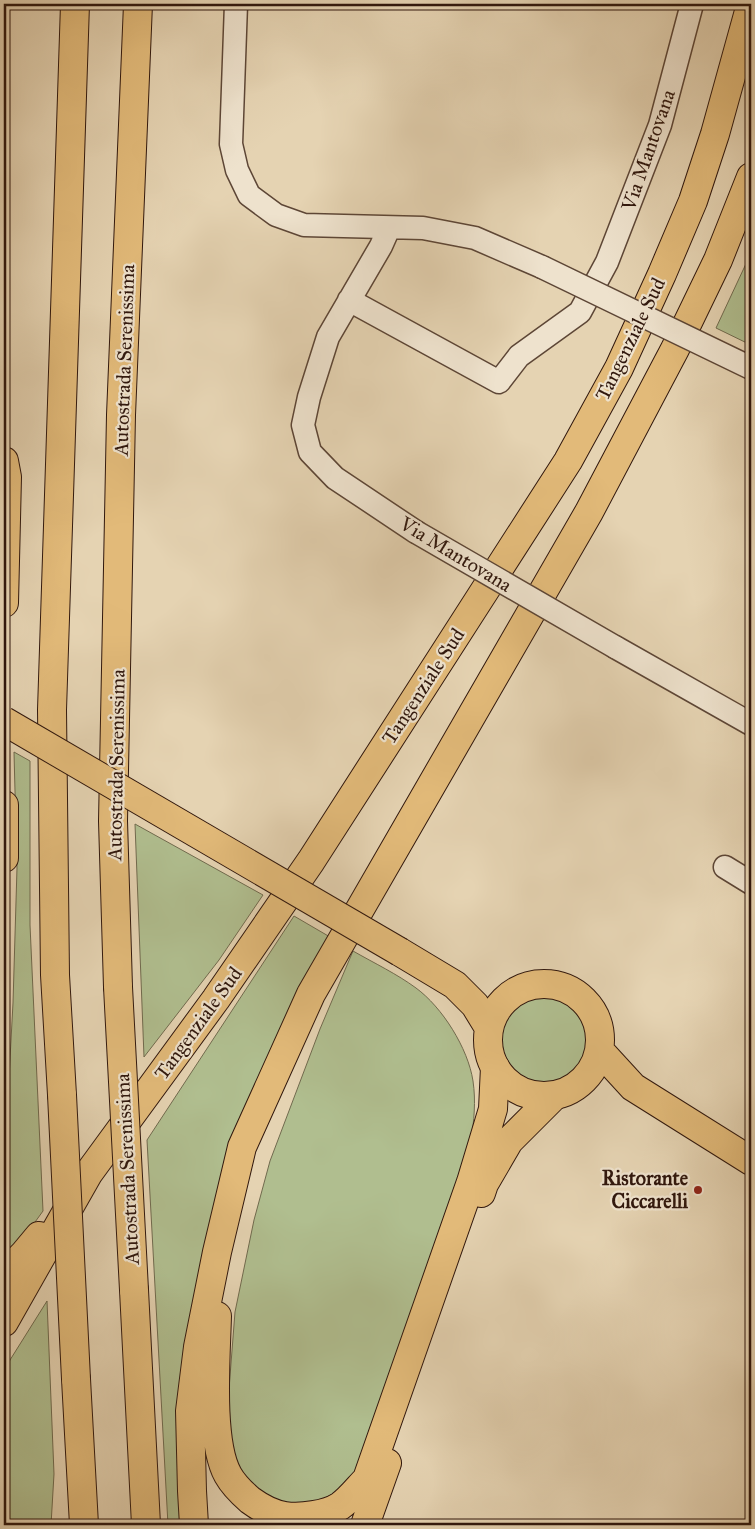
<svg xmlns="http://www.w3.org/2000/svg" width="755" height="1529" font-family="'IM FELL Great Primer',serif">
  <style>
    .green { fill: #b0be8f; stroke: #706a4e }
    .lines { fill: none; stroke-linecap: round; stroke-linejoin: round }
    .minor-casing { stroke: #5d4636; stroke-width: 25 }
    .primary-casing { stroke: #30170d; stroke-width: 30 }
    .trunk-casing { stroke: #30170d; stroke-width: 30 }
    .motorway-casing { stroke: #30170d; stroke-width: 30 }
    .minor { stroke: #eee2cd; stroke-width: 22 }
    .primary { stroke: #e2ba79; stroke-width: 28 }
    .trunk { stroke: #e2ba79; stroke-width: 28 }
    .motorway { stroke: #e2ba79; stroke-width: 28 }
    .minor-bridge-casing { stroke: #5d4636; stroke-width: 25; stroke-linecap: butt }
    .primary-bridge-casing { stroke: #30170d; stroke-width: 30; stroke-linecap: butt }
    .motorway-bridge-casing { stroke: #30170d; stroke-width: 30; stroke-linecap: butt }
    .minor-bridge { stroke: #eee2cd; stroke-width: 22 }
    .primary-bridge { stroke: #e2ba79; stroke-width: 28 }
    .motorway-bridge { stroke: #e2ba79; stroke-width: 28 }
    .poi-dot { fill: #8f2418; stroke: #eee2cd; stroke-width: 2 }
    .labels { text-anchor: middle; stroke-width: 4.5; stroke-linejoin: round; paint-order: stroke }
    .street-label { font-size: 20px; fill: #30170d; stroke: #eee2cd }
    .poi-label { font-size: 20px; font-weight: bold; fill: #30170d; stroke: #eee2cd; text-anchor: end }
  </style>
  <rect width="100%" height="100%" fill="#e5d3b2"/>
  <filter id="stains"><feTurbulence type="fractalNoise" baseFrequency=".004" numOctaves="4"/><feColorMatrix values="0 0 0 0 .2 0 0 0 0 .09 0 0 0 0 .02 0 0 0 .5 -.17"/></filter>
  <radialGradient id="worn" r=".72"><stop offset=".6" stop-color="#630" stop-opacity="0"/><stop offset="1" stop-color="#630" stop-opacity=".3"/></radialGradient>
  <path class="green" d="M751,253v92l-35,-17z
    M14,752l16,9v164l13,286 -18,25 -21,20v-124l3,-17 6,-112 4,-135z
    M135,824l128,71 -44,65 -75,97z
    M294,916l36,21 -82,168 -63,420h-17l-21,-385z
    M353,951c21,12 44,23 63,37 26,19 52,60 57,93 3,20 1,40 -2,60l-111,327 -16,20 -27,14 -30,2 -19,-7 -21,-18 -13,-15 -6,-62 7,-90 19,-92 16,-59 50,-132z
    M499 1039a45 45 0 1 1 90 0a45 45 0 1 1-90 0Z
    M47,1301l7,173 -3,51h-47v-152l6,-13z"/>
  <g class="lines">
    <defs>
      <path id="minor" d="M236,4l-5,140 6,26 12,25 27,20 28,10 119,3 52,10 67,29
        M389,228l-8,18 -53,91 -19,60 -6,28 7,27 25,26 81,54
        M349,300l150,82 20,-26 61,-44 27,-50 53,-137 32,-121
        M615,647l136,77
        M725,867l26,16"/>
      <path id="primary" d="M400,952l55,33 20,20 14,23
        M488 1040a56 56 0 1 1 112 0a56 56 0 1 1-112 0Z
        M600,1051l33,36 118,74"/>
      <path id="trunk" d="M4,461l3,16 -3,126
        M4,805v53
        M481,1193l3,-9 25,-43 45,-45
        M4,1274l20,-20 15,-18
        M217,1316c-1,40 -8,125 11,159 5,9 14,18 22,25 11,8 21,14 35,16 16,2 41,-1 55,-10 10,-7 19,-19 27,-27l104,-297 22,-73 2,-42
        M4,1322l84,-148 128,-175 95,-138 257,-400 51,-93 43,-94 31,-73 22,-67 36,-130
        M194,1525l-2,-34 -2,-80 8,-64 19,-95 25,-105 69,-153 278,-482 86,-163 43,-89 33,-83
        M365,1525l22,-62"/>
      <path id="motorway" d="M118,987l-5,-166 8,-406 17,-411
        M62,1095l-7,-120 -3,-265 23,-706
        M134,1290l12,235
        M76,1379l8,146"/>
    </defs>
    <use href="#minor" class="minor-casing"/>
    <use href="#primary" class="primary-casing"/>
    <use href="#trunk" class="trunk-casing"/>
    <use href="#motorway" class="motorway-casing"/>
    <use href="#minor" class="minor"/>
    <use href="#primary" class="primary"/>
    <use href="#trunk" class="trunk"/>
    <use href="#motorway" class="motorway"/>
    <defs>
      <path id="minor-bridge" d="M542,267l209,101
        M416,532l199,115"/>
      <path id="primary-bridge" d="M4,721l396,231"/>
      <path id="motorway-bridge" d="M118,987l16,303
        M62,1095l14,284"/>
    </defs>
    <use href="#minor-bridge" class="minor-bridge-casing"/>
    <use href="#primary-bridge" class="primary-bridge-casing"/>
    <use href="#motorway-bridge" class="motorway-bridge-casing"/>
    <use href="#minor-bridge" class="minor-bridge"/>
    <use href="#primary-bridge" class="primary-bridge"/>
    <use href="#motorway-bridge" class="motorway-bridge"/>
  </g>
  <circle class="poi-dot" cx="698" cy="1190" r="5"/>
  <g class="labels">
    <g class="street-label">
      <text transform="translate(648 150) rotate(-71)" y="7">Via Mantovana</text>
      <text transform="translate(630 339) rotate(-64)" y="7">Tangenziale Sud</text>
      <text transform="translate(124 360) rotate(-88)" y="7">Autostrada Serenissima</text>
      <text transform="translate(456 554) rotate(31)" y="7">Via Mantovana</text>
      <text transform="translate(423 686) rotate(-57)" y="7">Tangenziale Sud</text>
      <text transform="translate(116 765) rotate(-89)" y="7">Autostrada Serenissima</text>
      <text transform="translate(198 1023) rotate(-54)" y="7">Tangenziale Sud</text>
      <text transform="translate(127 1169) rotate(-93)" y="7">Autostrada Serenissima</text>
    </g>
    <g class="poi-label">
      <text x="688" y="1185">Ristorante<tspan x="688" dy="23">Ciccarelli</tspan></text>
    </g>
  </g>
  <rect width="755" height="1529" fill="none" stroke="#e5d3b2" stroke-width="20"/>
  <rect x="5" y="5" width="745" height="1519" fill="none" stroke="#30170d" stroke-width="2.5"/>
  <rect x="10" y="10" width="735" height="1509" fill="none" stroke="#30170d"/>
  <rect width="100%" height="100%" filter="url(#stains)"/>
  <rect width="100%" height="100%" fill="url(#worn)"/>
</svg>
